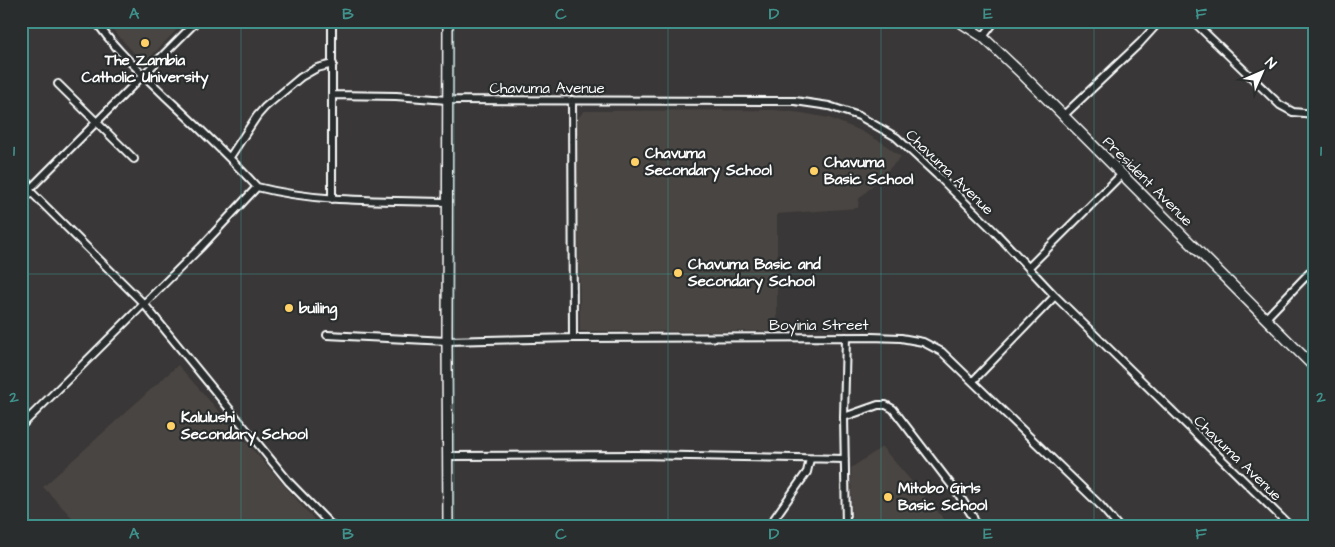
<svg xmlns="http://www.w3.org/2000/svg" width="1335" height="547" font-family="'Architects Daughter',sans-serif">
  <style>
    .built { fill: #4a4442 }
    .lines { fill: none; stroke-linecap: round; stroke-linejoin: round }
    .street-casing { stroke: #fff; stroke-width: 10 }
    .secondary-casing { stroke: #fff; stroke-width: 12 }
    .street { stroke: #2a2d2e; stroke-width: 6 }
    .secondary { stroke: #2a2d2e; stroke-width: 9 }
    .grid { fill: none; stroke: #3f918b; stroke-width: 1; stroke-opacity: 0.55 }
    .poi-dot { fill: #ffd166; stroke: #2a2d2e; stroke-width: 2 }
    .labels { text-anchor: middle; stroke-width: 4.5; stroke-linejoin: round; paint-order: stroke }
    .poi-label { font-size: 15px; font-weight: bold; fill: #fff; stroke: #2a2d2e; text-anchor: start }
    .street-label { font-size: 15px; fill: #fff; stroke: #2a2d2e }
    .neatline { fill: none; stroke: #3f918b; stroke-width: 2 }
    .grid-label { font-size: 16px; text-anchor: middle; font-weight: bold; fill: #3f918b }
  </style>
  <rect width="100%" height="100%" fill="#393737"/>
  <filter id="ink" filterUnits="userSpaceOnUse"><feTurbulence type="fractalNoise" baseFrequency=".02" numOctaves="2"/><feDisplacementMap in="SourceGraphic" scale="10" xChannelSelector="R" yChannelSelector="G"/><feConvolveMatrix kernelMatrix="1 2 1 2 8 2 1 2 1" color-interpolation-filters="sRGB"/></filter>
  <g filter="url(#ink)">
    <path class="built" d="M105,21h80l-41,43z
      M775,110l27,3 27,5 30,12 24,13 18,14 -42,42 -1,9 -81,6v117h-197l-3,-212 7,-8z
      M178,365l142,161h-240l-37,-39z
      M882,447l68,79h-98l-1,-58z"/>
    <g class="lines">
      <defs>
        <path id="street" d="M96,21c18,28 45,51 68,74 32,30 64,60 93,92
          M1193,21l87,84 13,7 21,2
          M983,37l12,-16
          M58,84l76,75
          M333,95l63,1 51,4 348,1 34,5 30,10 37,21 41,38 58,57 60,64 235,230
          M572,100l1,238
          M1064,115l76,-72 20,-22
          M230,157l27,-41 8,-9 36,-30 16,-9 16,-4
          M21,182l123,122 145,178 43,44
          M21,198l176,-177
          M332,199v-178
          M1029,267l92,-92
          M1266,318l48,-50
          M327,335l120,6 126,-3 298,-1 30,1 22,4 19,10 158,153 18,21
          M846,337l-2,80 2,109
          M973,381l82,-85
          M844,417l34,-12h8l7,4 66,86 14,22 3,9
          M21,426l180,-179 56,-60c62,16 127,13 191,15
          M447,456l190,-1 208,4
          M769,526l38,-54 3,-13"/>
        <path id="secondary" d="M958,21l25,16 39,37 292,293
          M448,526l-1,-185 1,-320"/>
      </defs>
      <use href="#street" class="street-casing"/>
      <use href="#secondary" class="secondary-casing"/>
      <use href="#street" class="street"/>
      <use href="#secondary" class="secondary"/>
    </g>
  </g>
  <path class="grid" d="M241,21v505M454,21v505M668,21v505M881,21v505M1094,21v505M21,274h1293"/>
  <g class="poi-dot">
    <circle cx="145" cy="43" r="5"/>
    <circle cx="635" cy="162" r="5"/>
    <circle cx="814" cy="171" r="5"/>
    <circle cx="678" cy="273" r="5"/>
    <circle cx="289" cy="308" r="5"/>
    <circle cx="171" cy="426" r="5"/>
    <circle cx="888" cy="497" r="5"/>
  </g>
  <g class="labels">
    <g class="poi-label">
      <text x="145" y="65" text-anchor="middle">The Zambia<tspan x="145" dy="17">Catholic University</tspan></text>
      <text x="645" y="158">Chavuma<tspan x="645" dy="17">Secondary School</tspan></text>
      <text x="824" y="167">Chavuma<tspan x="824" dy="17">Basic School</tspan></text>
      <text x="688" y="269">Chavuma Basic and<tspan x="688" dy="17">Secondary School</tspan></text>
      <text x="299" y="313">builing</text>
      <text x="181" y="422">Kalulushi<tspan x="181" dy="17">Secondary School</tspan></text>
      <text x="898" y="493">Mitobo Girls<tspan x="898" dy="17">Basic School</tspan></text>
    </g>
    <g class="street-label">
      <text x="547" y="93">Chavuma Avenue</text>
      <text transform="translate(950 172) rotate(44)" y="5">Chavuma Avenue</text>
      <text transform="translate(1148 181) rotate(45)" y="5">President Avenue</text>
      <text x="819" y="330">Boyinia Street</text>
      <text transform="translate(1238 458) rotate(44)" y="5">Chavuma Avenue</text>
    </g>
  </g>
  <rect width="1335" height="547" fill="none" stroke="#2a2d2e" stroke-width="55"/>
  <g transform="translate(1262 72) rotate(45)" stroke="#2a2d2e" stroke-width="4" paint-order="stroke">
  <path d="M0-4L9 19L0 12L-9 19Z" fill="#ffffff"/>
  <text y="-8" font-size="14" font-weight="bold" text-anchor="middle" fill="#ffffff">N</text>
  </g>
  <rect x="28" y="28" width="1280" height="492" class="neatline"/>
  <g class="grid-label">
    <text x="134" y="19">A</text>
    <text x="348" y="19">B</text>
    <text x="561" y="19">C</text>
    <text x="774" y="19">D</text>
    <text x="988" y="19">E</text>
    <text x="1201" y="19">F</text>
    <text x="14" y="156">1</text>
    <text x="1321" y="156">1</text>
    <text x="14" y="402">2</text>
    <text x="1321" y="402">2</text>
    <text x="134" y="539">A</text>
    <text x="348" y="539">B</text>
    <text x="561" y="539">C</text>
    <text x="774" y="539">D</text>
    <text x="988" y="539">E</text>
    <text x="1201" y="539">F</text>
  </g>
</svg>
